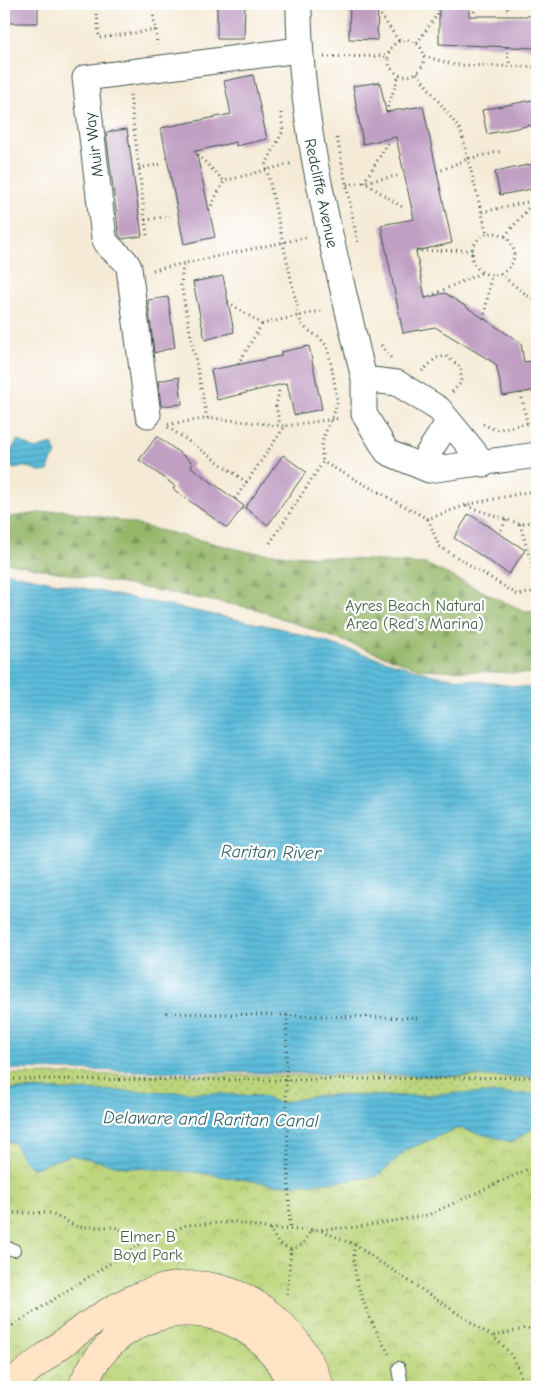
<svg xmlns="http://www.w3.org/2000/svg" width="541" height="1391" font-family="'Comic Neue',sans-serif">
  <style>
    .grass { fill: url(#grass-dots); stroke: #6e8a58 }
    .forest { fill: url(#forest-firs); stroke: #5a7a50 }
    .park { fill: url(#park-crowns); stroke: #6e8a58 }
    .water { fill: url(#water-rules); stroke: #3e7c88 }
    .building { fill: #c09fc3 }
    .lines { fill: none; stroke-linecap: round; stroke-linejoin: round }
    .service-casing { stroke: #3f574c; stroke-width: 14 }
    .minor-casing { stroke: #3f574c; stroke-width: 27 }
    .secondary-casing { stroke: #3f574c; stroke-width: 29 }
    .path { stroke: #3f574c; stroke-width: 3; stroke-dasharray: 1 4; stroke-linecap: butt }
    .service { stroke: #fff; stroke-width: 12 }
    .minor { stroke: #fff; stroke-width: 25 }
    .secondary { stroke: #ffe4c6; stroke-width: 28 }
    .labels { text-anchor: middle; stroke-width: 4.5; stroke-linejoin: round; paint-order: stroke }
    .street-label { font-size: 16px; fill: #1f3d34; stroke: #fff }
    .park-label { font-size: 16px; fill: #466346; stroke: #fff }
    .water-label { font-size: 18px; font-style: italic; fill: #316366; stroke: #fff }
  </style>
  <defs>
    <pattern id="grass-dots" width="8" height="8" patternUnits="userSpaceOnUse" patternTransform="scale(1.25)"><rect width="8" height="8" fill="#bdd67b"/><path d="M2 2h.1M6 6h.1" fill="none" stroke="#99af66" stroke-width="1.8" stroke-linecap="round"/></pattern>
    <pattern id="forest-firs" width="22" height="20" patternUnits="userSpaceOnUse" patternTransform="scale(1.25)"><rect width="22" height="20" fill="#96b76b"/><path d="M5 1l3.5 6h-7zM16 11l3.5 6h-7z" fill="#7a9659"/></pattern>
    <pattern id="park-crowns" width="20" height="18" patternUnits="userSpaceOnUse" patternTransform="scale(1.25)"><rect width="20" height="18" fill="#bdd67b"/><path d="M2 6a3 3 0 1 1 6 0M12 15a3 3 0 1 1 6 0" fill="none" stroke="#99af66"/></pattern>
    <pattern id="water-rules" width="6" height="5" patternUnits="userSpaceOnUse" patternTransform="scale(1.25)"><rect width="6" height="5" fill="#5cbcdb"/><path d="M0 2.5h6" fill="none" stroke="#4b9ab2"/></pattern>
  </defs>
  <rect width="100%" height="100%" fill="#fff"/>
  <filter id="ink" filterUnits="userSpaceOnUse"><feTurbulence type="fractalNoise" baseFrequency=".02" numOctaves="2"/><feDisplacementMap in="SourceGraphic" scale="10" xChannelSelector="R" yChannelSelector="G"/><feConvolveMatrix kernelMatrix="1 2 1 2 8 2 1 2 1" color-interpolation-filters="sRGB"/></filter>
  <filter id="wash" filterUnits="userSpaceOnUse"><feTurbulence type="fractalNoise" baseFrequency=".0096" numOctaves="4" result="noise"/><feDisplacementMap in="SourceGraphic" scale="20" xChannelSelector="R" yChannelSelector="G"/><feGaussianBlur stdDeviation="1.12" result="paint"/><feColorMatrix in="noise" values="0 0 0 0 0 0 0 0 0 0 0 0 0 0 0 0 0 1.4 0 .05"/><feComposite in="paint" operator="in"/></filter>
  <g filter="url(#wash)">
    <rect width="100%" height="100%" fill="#f5ead5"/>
    <path class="grass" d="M4,1074l533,3v39l-533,-11z"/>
    <path class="forest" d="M62,510l56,10 131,32 177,12 100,48 11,-1v63l-117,-5 -164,-60 -252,-47v-35l6,-10z"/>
    <path class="park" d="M4,1099l533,17v271h-533z"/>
    <path class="water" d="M18,440l17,9 17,-5 5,10 -6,7 -3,10c-9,3 -16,-5 -25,-4 -6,1 -7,3 -12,1v-18z
      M4,572l275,56 154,47 104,14v388l-533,-8z
      M4,1089l180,3 77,4 18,7 42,-8 85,1 52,-3 79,1v32l-25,16 -54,-14 -52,22 -28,26 -43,6 -56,3 -85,-13 -70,-5 -53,-12 -39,14 -10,-11 -8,-15 -10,-1z"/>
    <g id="blocks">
      <path class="building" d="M4,4h34v19h-34z
        M217,4h28l-1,35h-27z
        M350,4h28l-1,36 -28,-1z
        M439,4h30v12h68v32l-98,-4z
        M253,75l14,64 -31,7v-4l-40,9 19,86 -31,7 -23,-116 70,-14 -7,-33z
        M380,82l6,30 37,-6 29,137 -36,8 9,47 20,-5 76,50 3,19 13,-2v30l-34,6 -7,-32 -61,-37 -32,6 -22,-108 33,-6 -18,-82 -33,7 -10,-58z
        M537,99v25l-50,10 -5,-24z
        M127,129l15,107 -20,3 -3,-4 -13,-103z
        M537,163v25l-37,7 -5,-23z
        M223,276l11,56 -29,8 -12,-58z
        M168,297l7,50 -21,6 -6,-53z
        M309,346l13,63 -28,6 -7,-32 -70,17 -6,-30 70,-14v-4z
        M179,377l3,27 -21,2 -3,-25z
        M157,436l36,27 -2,4 53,39 -17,22 -54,-39 2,-3 -36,-26z
        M283,455l23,17 -38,53 -23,-17z
        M469,514l56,36 -16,24 -55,-36z"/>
    </g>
  </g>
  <g filter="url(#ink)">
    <use href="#blocks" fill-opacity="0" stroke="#3f574c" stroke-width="1"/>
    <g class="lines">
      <defs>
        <path id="service" d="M4,1247l10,3
          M399,1368l3,19"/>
        <path id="minor" d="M299,4c0,128 37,251 65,375v35l23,38 42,18 108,-15
          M364,379l33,4 42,26 45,55
          M148,415l-19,-147c-4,-13 -20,-16 -25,-30l-19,-160 214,-28
          M420,466l29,-45"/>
        <path id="secondary" d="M6,1387c73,-53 157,-144 254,-80 28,20 49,47 60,80
          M82,1387c33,-83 138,-102 194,-30 7,9 11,20 16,30"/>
      </defs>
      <use href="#service" class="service-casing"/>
      <use href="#minor" class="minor-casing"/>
      <use href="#secondary" class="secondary-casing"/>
      <path class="path" d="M504,4l6,8
        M378,11l21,30
        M474,12l4,-8
        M97,14l2,24 57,-8 -3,-16
        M156,30l1,15
        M388 58a18 18 0 1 1 36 0a18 18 0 1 1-36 0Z
        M417,43l22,-31
        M507,47l3,20
        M424,56l31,9 82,2
        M324,57l63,-1
        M417,73l44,58 26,103
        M130,95l17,140
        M386,112l13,-37
        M281,113l2,18 -17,33 1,6 34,154c7,8 20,12 26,23 2,4 11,53 10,56 -5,23 -20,32 -14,59
        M337,138l21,106
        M388,143l-24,39 41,27
        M194,151l30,30
        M139,168l23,-4
        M437,172l30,-13 36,-8
        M347,185l50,-9
        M209,210l15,-29 69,-18
        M482,212l55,-12
        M145,220l25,-4
        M472 254a21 21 0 1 1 42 0a21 21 0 1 1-42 0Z
        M505,236l30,-36
        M416,251l57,-1
        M183,265l-2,20 26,133
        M153,270l155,-33
        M500,274l37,29
        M425,298l58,-26
        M228,302l34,22 63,-14
        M484,319l7,-44
        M381,345l10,13
        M238,364l24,-40
        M422,371l14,-13 10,-2 15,12v15l-9,9
        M279,391l-3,15 4,19
        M521,393l6,30
        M168,424l43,-6 74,8
        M483,424l13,6 41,-9
        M168,427l80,56
        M235,499l50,-73 56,-8
        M466,506l54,18 17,-3
        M428,519l11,27 79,49 19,-4
        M520,524l17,59
        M501,530l6,-11
        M270,543l53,-81 105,57 38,-14 71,-15
        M166,1013l254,5
        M287,1015l-1,65 4,149
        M4,1079l282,1 251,-3
        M4,1213h46l28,14h37l29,13
        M270,1229l41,1
        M322,1231l33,14 138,92c17,13 27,28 30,50
        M355,1245c-7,31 18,84 35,110
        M291,1250l12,-6 8,-14 47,-3 70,-12 109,-50
        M4,1312l8,13
        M4,1331l141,-90 42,-16 48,-3 35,7 8,14 13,7 -4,45
        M494,1336l32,-8 11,2"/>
      <use href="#service" class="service"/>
      <use href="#minor" class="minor"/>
      <use href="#secondary" class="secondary"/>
    </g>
  </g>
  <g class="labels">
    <g class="street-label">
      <text transform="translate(93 145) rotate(-97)" y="6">Muir Way</text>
      <text transform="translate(322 193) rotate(78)" y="6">Redcliffe Avenue</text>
    </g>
    <g class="park-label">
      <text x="415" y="611">Ayres Beach Natural<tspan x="415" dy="18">Area (Red's Marina)</tspan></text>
      <text x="148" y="1242">Elmer B<tspan x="148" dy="18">Boyd Park</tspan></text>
    </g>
    <g class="water-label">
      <text transform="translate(271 852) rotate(1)" y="6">Raritan River</text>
      <text transform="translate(211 1119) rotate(1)" y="6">Delaware and Raritan Canal</text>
    </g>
  </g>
  <rect width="541" height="1391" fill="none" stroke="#fff" stroke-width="20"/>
</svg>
